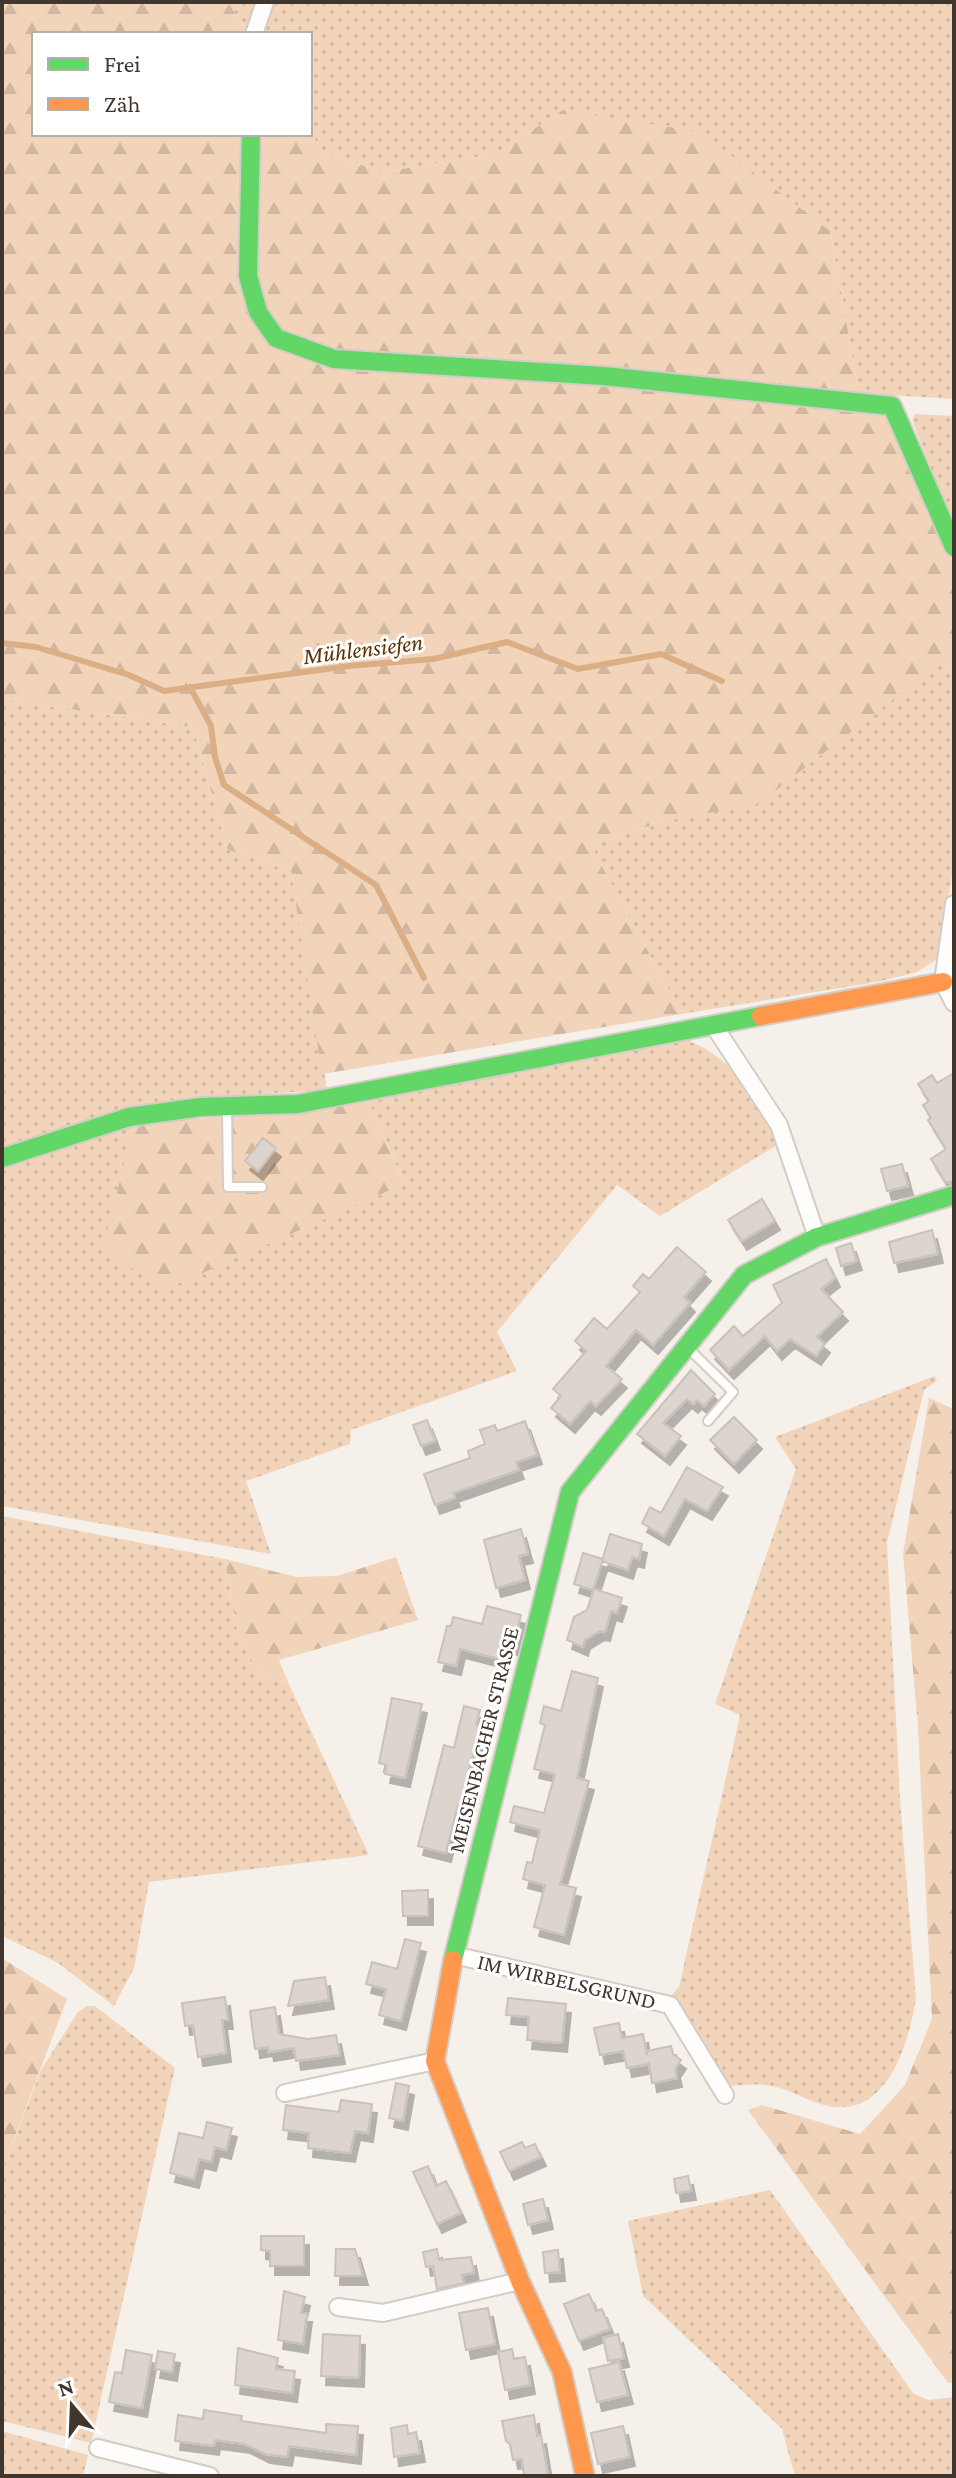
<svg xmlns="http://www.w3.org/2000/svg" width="956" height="2478" font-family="'Crimson Pro',serif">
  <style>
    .grass { fill: url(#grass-dots) }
    .forest { fill: url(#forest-firs) }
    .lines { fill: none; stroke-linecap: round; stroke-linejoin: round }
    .stream { stroke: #dbae86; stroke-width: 6 }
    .building { fill: #dcd4cd; stroke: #c9c1bb; stroke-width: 2; filter: url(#shadow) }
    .lane-casing { stroke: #d4cdc6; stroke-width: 12 }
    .street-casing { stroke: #d4cdc6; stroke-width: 20 }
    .fast-casing { stroke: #d4cdc6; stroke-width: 22 }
    .slow-casing { stroke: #d4cdc6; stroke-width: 22 }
    .lane { stroke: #fefdfc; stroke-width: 8 }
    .street { stroke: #fefdfc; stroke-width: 16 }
    .fast { stroke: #63d668; stroke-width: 18 }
    .slow { stroke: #ff974d; stroke-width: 18 }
    .labels { text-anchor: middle; stroke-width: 6; stroke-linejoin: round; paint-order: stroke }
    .street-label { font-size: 22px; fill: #41362d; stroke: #fff }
    .water-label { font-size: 24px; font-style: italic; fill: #5a3204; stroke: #fff }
  </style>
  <defs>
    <pattern id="grass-dots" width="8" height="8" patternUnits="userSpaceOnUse" patternTransform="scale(2)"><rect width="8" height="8" fill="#f2d4ba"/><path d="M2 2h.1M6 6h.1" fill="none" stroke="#d1b7a0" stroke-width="1.8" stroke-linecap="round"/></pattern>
    <pattern id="forest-firs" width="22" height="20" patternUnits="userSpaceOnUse" patternTransform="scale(2)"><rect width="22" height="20" fill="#f2d4ba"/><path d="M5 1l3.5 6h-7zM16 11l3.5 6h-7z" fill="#d1b7a0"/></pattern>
    <filter id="shadow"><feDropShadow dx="5" dy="9" stdDeviation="0" flood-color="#0004"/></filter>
  </defs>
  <rect width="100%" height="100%" fill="#f6f0eb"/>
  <path class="grass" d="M228,2h32l-12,32z
    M271,2h683v397l-95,-6 -29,-162 -267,-121 -67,44 -113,18 -60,-20 -13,-20v-98h-46z
    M915,414l39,2v111l-42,-107z
    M954,664v197l-14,96 -23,15 -40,10 -195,32 -91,-168 70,-24 275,-156z
    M2,699l191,28 35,123 63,21 36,219 -120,8 -205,54z
    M677,1037c50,13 85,61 102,107l-119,72 -43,-31 -120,147 20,39 -166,59 -1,14 -104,37 25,73 -269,-48v-339l132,-44 270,60 -35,-81z
    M935,1376l2,5 -13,9 -37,153 13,256 16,199c-6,40 -26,114 -80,109 -21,-1 -43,-17 -64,-21 -14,-3 -29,-1 -43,0l-58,-90 8,-9 61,-272 -25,-11 81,-235 -21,-32z
    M2,1516l223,43 14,82 25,37 24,4 81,173 -220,27 -15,86 -20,38 -56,-43 -56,-27z
    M87,2006h8l80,62 -84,375 -89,-22v-250l39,-101 37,-58z
    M770,2190l143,203 15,7 26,-3v79h-159l-13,-47 -139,-133 -15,-75z
    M2,2431l86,24 -5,21h-81z"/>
  <path class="forest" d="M2,2h226l20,32h-214v100l276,-2 13,20 60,20 113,-18 67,-44 137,22 130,99 29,162 34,32 61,140v99l-18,2 -178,138 -97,18 -70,24 91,168 -360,60 -31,-203 -63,-21 -35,-123 -191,-28z
    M369,1102l35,82 -240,106 -61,-41 31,-126 154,-10z
    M929,1398l25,11v973l-6,1 -200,-273 14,-5 98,29 45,-49 27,-66 -14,-292 -15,-173z
    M396,1557l22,63 -139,40 9,22 -24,-4 -25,-37 -14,-82 71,18 41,-1z
    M2,1958l65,41 -65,172z"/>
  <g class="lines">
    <path class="stream" d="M2,643l34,4 93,28 35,16 185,-25 84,-7 74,-17 71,27 83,-15 61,27
      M190,687l21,39 4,31 9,28 152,100 48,93"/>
  </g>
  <path class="building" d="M954,1073v108l-8,2 -15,-24 15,-10 -18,-29 3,-2 -8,-13 6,-4 -11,-17 14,-9 5,8z
    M263,1138l13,10 -18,23 -13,-10z
    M902,1164l6,22 -21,5 -6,-22z
    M762,1199l13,22 -33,20 -14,-21z
    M932,1230l6,24 -44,9 -5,-21z
    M851,1243l6,18 -16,5 -5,-18z
    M677,1247l29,25 -22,25 6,6 -37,42 -17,-15 -30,36 16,13 -26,27 -6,-5 -20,23 -19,-16 10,-12 -8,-7 33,-38 -11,-10 19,-23 13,11 33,-37 -7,-6 10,-12 6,5z
    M826,1259l9,19 -14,11 22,23 -26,25 8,7 -9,12 -26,-17 -13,12 -12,-15 -36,34 -19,-20 24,-24 9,10 39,-33 -9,-18z
    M691,1370l24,24 -11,12 -7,-6 -4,4 -6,-5 -24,24 18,13 -16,20 -28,-22z
    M734,1417l23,23 -23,24 -24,-24z
    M427,1420l8,21 -14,5 -8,-21z
    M525,1421l12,34 -21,7 3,8 -66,23 2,5 -20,7 -11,-31 46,-16 -2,-7 17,-7 -5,-14 15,-5 2,6z
    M687,1467l36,20 -16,24 -22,-12 -21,37 -22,-13 8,-16 11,6z
    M521,1529l7,25 -9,2 6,24 -29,8 -12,-48z
    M610,1534l32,10 -3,15 -7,-2 -4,13 -26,-9z
    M583,1553l20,6 -10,31 -19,-6z
    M594,1589l28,9 -5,15 -6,-2 -6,21 -5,-1 -15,9 -2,7 -16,-7 7,-23 13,-7z
    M487,1606l34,9 -8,31 -6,-1 -4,15 -43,-11 -4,17 -18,-4 9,-36h4l2,-9 29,7z
    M572,1671l26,7 -21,100 12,3 -29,103 16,4 -12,47 -30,-8 11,-42 -22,-6 4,-17 5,1 8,-33 -30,-8 4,-16 30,7 11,-39 -21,-5 11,-44 -5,-2 4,-17 17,5z
    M392,1698l30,6 -17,74 -20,-4 2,-9 -8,-2z
    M464,1706l16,4 -4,15 5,2 -16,56 10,2 -6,22 -11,-2 -12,48 -28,-7 26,-101 10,3z
    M428,1890v26h-25l-1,-25z
    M405,1939l16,4 -20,78 -22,-6 7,-26 -20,-5 6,-22 25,7z
    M325,1977l4,23 -41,6 6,-25z
    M225,1997l3,23h-6l4,33 -28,4 -5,-32 -8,1 -3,-23z
    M508,1998l58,6 -4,39 -35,-3 2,-23 -23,-2z
    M275,2007l4,27 29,5 28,-4 4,20 -44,6 -2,-13 -25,4 -1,-5 -13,2 -5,-38z
    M619,2023l3,15 21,-4 4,21v-4l24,-5 2,8 8,6 -6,9 2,9 -25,5 -3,-19 -22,4 -4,-17 -23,4 -6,-27z
    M396,2083l13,3 -6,35 -14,-3z
    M341,2100l31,4 -4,29 -13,-2 -5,22 -42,-5 1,-15 -26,-3 3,-25 53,7z
    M207,2122l25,6 -6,22 -11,-3 -4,15 -12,-3 -5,20 -24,-6 9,-40 24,5z
    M522,2142l3,6 10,-4 6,13 -32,14 -9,-19z
    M428,2166l8,20 10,-5 15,32 -24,11 -24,-52z
    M688,2176l3,15 -15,2 -2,-14z
    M543,2199l5,21 -20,5 -5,-21z
    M261,2236h43v30h-34v-15l-9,-1z
    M336,2249h19l8,27h-28z
    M437,2249l2,11 32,-3 3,16 -12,2 2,8 -27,6 -4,-23 -7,1 -3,-15z
    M558,2250l2,22 -15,1 -2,-21z
    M284,2291l21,6 -4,16h6l-4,31 -25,-4z
    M589,2294l7,17 6,-2 8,20 -31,12 -15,-37z
    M488,2308l7,36 -29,6 -7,-37z
    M323,2334l37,2 -1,42 -38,-2z
    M618,2334l6,24 -16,3 -5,-23z
    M238,2348l40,10 -2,11 19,2 -3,22 -57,-8z
    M512,2349l2,10 11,-2 5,28 -25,5 -7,-38z
    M126,2350l26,5 -10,53 -33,-6 6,-30 7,1z
    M158,2351l17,3 -3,18 -17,-3z
    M619,2362l9,33 -31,7 -8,-33z
    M204,2410l38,6 -1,5 85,12v-9l32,2 -2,29 -67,-9 -2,11 -22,-3 -20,-10 -30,-4 -1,6 -39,-5 3,-26 25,4z
    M534,2415l3,21 4,-1 7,41h-24l-2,-17 -9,1 -3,-16 -4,-3 -4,-20z
    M407,2425l1,9 8,-2 4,21 -26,4 -3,-29z
    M623,2426l7,31 -32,7 -7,-31z"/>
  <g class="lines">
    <defs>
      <path id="lane" d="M227,1107l1,80h34
        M687,1347l46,45 -25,29"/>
      <path id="street" d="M254,34l11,-32
        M954,904l-11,78 11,21
        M714,1026l65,99 38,112
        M454,1955l216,50 55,90
        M285,2093l150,-32
        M338,2307l45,6 137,-32
        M98,2448l112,28"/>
      <path id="fast" d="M251,134l-3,142 10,36 18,26 58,21 270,17 288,30 62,141
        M2,1158l127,-41 72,-10 97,-3 463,-88
        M453,1960l117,-468 174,-217 73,-38 137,-42"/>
      <path id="slow" d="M761,1016l182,-34
        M453,1960l-18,101 85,220 42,91 23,104"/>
    </defs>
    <use href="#lane" class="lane-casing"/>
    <use href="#street" class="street-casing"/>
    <use href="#fast" class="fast-casing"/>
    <use href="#slow" class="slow-casing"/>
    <use href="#lane" class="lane"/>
    <use href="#street" class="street"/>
    <use href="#fast" class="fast"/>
    <use href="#slow" class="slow"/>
  </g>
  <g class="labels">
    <g class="street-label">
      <text transform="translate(483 1740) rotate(-76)" y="8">MEISENBACHER STRASSE</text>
      <text transform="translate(567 1981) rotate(13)" y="8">IM WIRBELSGRUND</text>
    </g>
    <g class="water-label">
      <text transform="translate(363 649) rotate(-7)" y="8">Mühlensiefen</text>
    </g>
  </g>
  <rect width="956" height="2478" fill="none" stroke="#41362d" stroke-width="8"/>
  <rect x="32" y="32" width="280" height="104" fill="#ffffff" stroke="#b3afab" stroke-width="2"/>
  <rect x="48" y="58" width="40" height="12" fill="#63d668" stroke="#b3afab" stroke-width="2"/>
  <text x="104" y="72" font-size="24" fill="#41362d">Frei</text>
  <rect x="48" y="98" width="40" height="12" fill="#ff974d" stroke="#b3afab" stroke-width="2"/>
  <text x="104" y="112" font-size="24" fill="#41362d">Zäh</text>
  <g transform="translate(72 2406) rotate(341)" stroke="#ffffff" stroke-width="6" paint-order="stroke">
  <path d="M0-6L14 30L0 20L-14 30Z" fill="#41362d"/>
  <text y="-12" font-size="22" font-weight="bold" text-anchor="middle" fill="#41362d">N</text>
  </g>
</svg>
